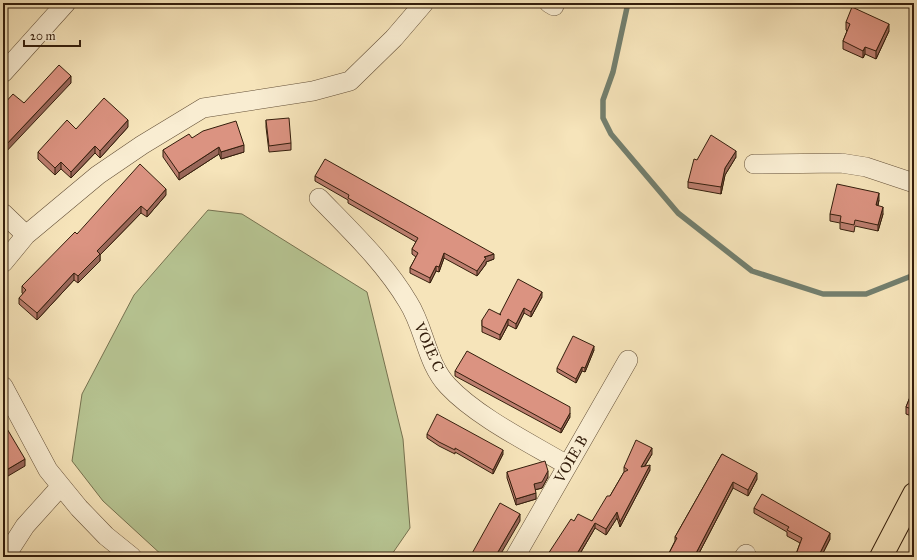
<svg xmlns="http://www.w3.org/2000/svg" width="917" height="560" font-family="'IM FELL Great Primer',serif">
  <style>
    .green { fill: #b7c593; stroke: #767250 }
    .lines { fill: none; stroke-linecap: round; stroke-linejoin: round }
    .stream { stroke: #737f6e; stroke-width: 5.5 }
    .street-casing { stroke: #645038; stroke-width: 20 }
    .primary-casing { stroke: #341e0c; stroke-width: 24 }
    .street { stroke: #f9edd2; stroke-width: 19 }
    .primary { stroke: #f6e4ba; stroke-width: 22 }
    .wall { fill: #bc7e6f; stroke: #341e0c }
    .shaded-wall { fill: #99675a; stroke: #341e0c }
    .building { fill: #db9381; stroke: #341e0c }
    .labels { text-anchor: middle; stroke-width: 3; stroke-linejoin: round; paint-order: stroke }
    .street-label { font-size: 15px; fill: #341e0c; stroke: #f9edd2 }
  </style>
  <rect width="100%" height="100%" fill="#f6e4ba"/>
  <filter id="stains"><feTurbulence type="fractalNoise" baseFrequency=".005" numOctaves="4"/><feColorMatrix values="0 0 0 0 .2 0 0 0 0 .09 0 0 0 0 .02 0 0 0 .5 -.17"/></filter>
  <radialGradient id="worn" r=".72"><stop offset=".6" stop-color="#630" stop-opacity="0"/><stop offset="1" stop-color="#630" stop-opacity=".3"/></radialGradient>
  <path class="green" d="M208,210l34,4 125,78 36,147 7,89 -20,29h-226l-61,-56 -31,-40 10,-67 52,-99z"/>
  <g class="lines">
    <path class="stream" d="M628,3l-15,69 -10,28v18l8,16 67,79 74,58 71,23h43l48,-19"/>
    <defs>
      <path id="street" d="M549,3l5,3
        M3,73l63,-70
        M754,164l87,-1 25,4 48,16
        M319,198c31,32 66,65 89,104 17,26 18,61 40,84 29,31 82,57 119,79
        M3,213l23,22
        M3,263l23,-28 72,-60 44,-30 61,-37 110,-17 37,-10 44,-43 30,-35
        M3,386l45,84 31,38 27,28 26,21
        M5,557l20,-31 36,-40
        M515,557l113,-197
        M744,557l2,-3"/>
      <path id="primary" d="M881,557l33,-63"/>
    </defs>
    <use href="#street" class="street-casing"/>
    <use href="#primary" class="primary-casing"/>
    <use href="#street" class="street"/>
    <use href="#primary" class="primary"/>
  </g>
  <path class="wall" d="M846,22l43,9 -13,28 -11,-5 -2,4 -20,-9v-8l4,-10 -1,-1z
    M71,83l-67,40 -1,-1v-17l21,-2z
    M266,120l25,23v7l-22,2 -3,-25z
    M128,127l-28,31 -5,-5 -24,25 -10,-9 -6,6 -17,-16v-7l38,-23z
    M192,138l52,14 -23,7 -2,-5 -40,26 -16,-23v-7z
    M736,157l-11,18 -4,19 -33,-6v-6l9,-22z
    M315,176l179,83 -8,3v2l-9,12 -33,-18 -5,14 -3,-1 -6,12 -20,-10v-5l6,-11 -4,-3v-5l4,-7 -68,-39v-3l-33,-19z
    M166,195l-19,22 -6,-4 -41,42v6l-22,22 -4,-3 -37,40 -18,-16v-6l4,-4 -1,-1v-7l55,-52z
    M879,200l-1,6 5,8 -5,17 -23,-5 -1,6 -14,-3v-6l-10,-2v-7z
    M542,297l-11,20 -7,-4 -8,16 -8,-4 -8,15 -18,-8v-12l18,-6z
    M594,350l-9,22 -3,-1 -6,12 -19,-11v-4z
    M455,371l115,46 -9,16 -106,-57z
    M914,387v30l-8,-3v-7z
    M427,434l76,20 -10,20 -38,-22v2l-16,-8 -12,-8z
    M652,454l-7,12 5,4 -30,57 -3,-9 -11,17 -11,-7 -17,29h-30v-3l26,-33h18l18,-25 14,-24v-5z
    M722,454l35,25 -9,17 -15,-8 -36,69h-30l8,-16v-4z
    M507,472l41,5 -6,11 -7,2 1,9 -20,6 -9,-27z
    M754,508l76,31 -9,18h-26l5,-14 -13,-7v-4l-33,-19z"/>
  <path class="shaded-wall" d="M889,24v7l-13,28v-8z
    M865,47v7l-2,4v-7z
    M71,76v7l-68,72v-7z
    M128,120v7l-28,31v-7z
    M244,145v7l-23,7v-7z
    M95,146v7l-24,25v-6z
    M219,147v7l-40,26v-7z
    M736,151v6l-11,18 -4,19v-7l4,-19z
    M61,162v7l-6,6v-7z
    M166,189v6l-19,22v-6z
    M879,193v7l-3,12v-7z
    M141,206v7l-41,42v6l-22,22v-7l19,-25z
    M883,207v7l-5,17v-6z
    M444,253v5l-5,14v-5z
    M494,254v5l-8,3v2l-9,12v-5l7,-14z
    M436,266v5l-6,12v-5z
    M74,273v7l-37,40v-7z
    M542,292v5l-11,20v-5z
    M524,308v5l-8,16v-5z
    M508,319v6l-8,15v-5z
    M594,346v4l-9,22v-4z
    M582,367v4l-6,12v-4z
    M570,413v4l-9,16v-4z
    M652,448v6l-11,18v-5z
    M503,450v4l-10,20v-4z
    M25,459v7l-22,13v-7z
    M650,465v5l-30,57v-5z
    M548,471v6l-6,11 -8,2v-6z
    M757,473v6l-9,17v-6z
    M733,482v6l-36,69h-3z
    M536,493v6l-20,6v-6z
    M617,512v6l-11,17v-6z
    M520,514v7l-21,36h-4z
    M595,523v5l-17,29h-3z
    M830,533v6l-9,18h-3z"/>
  <path class="building" d="M852,7l37,17 -13,27 -11,-4 -2,4 -20,-10 7,-17 -4,-2z
    M59,65l12,11 -68,72v-24l5,-5 -5,-5v-9l10,-11 11,9z
    M104,98l24,22 -28,31 -5,-5 -24,26 -10,-10 -6,6 -17,-16 29,-32 9,9z
    M289,118l2,25 -22,3 -3,-26z
    M236,121l8,24 -23,7 -2,-5 -40,26 -16,-23 26,-16 3,4 11,-7z
    M711,135l25,16 -11,17 -4,19 -33,-5 6,-23 3,1z
    M325,159l169,95 -10,3 2,1 -9,13 -33,-18 -5,14 -3,-1 -6,12 -20,-10 8,-15 -6,-4 6,-11 -70,-40 1,-3 -34,-19z
    M140,164l26,25 -19,22 -6,-5 -44,45 3,3 -22,22 -4,-3 -37,40 -18,-15 7,-8 -4,-4 53,-54 2,2z
    M837,184l42,9 -3,12 7,2 -5,18 -23,-5 -1,5 -14,-3 1,-6 -11,-2z
    M518,279l24,13 -11,20 -7,-4 -8,16 -8,-5 -8,16 -18,-9v-6l7,-11 12,6 -1,-1z
    M573,336l21,10 -9,22 -3,-1 -6,12 -19,-11z
    M467,351l103,56v6l-9,16 -106,-58z
    M914,387v23l-8,-3z
    M437,414l66,36 -10,20 -38,-22v2l-16,-8 -12,-8z
    M3,422l22,37 -22,13z
    M636,440l16,8 -11,19 9,-2 -30,57 -3,-10 -11,17 -11,-6 -20,34h-26l1,-2 -2,-1 23,-35 3,2 4,-7 14,7 15,-25h3l14,-24 4,-2 -4,-3z
    M722,454l35,19 -9,17 -15,-8 -39,75h-27l10,-19 -2,-1z
    M545,461l3,10 -6,11 -8,2 2,9 -20,6 -9,-27z
    M762,494l68,39 -12,24h-23l7,-19 -15,-8 2,-3 -35,-19z
    M500,503l20,11 -25,43h-25z"/>
  <g class="labels">
    <g class="street-label">
      <text transform="translate(429 347) rotate(66)" y="5">VOIE C</text>
      <text transform="translate(571 459) rotate(-60)" y="5">VOIE B</text>
    </g>
  </g>
  <rect width="917" height="560" fill="none" stroke="#f6e4ba" stroke-width="16"/>
  <rect x="4" y="4" width="909" height="552" fill="none" stroke="#341e0c" stroke-width="2"/>
  <rect x="8" y="8" width="901" height="544" fill="none" stroke="#341e0c"/>
  <path d="M24 40v6h56v-6" fill="none" stroke="#341e0c" stroke-width="2"/>
  <text x="30" y="40" font-size="12" fill="#341e0c" stroke="#f9edd2" stroke-width="3" paint-order="stroke">20 m</text>
  <rect width="100%" height="100%" filter="url(#stains)"/>
  <rect width="100%" height="100%" fill="url(#worn)"/>
</svg>
